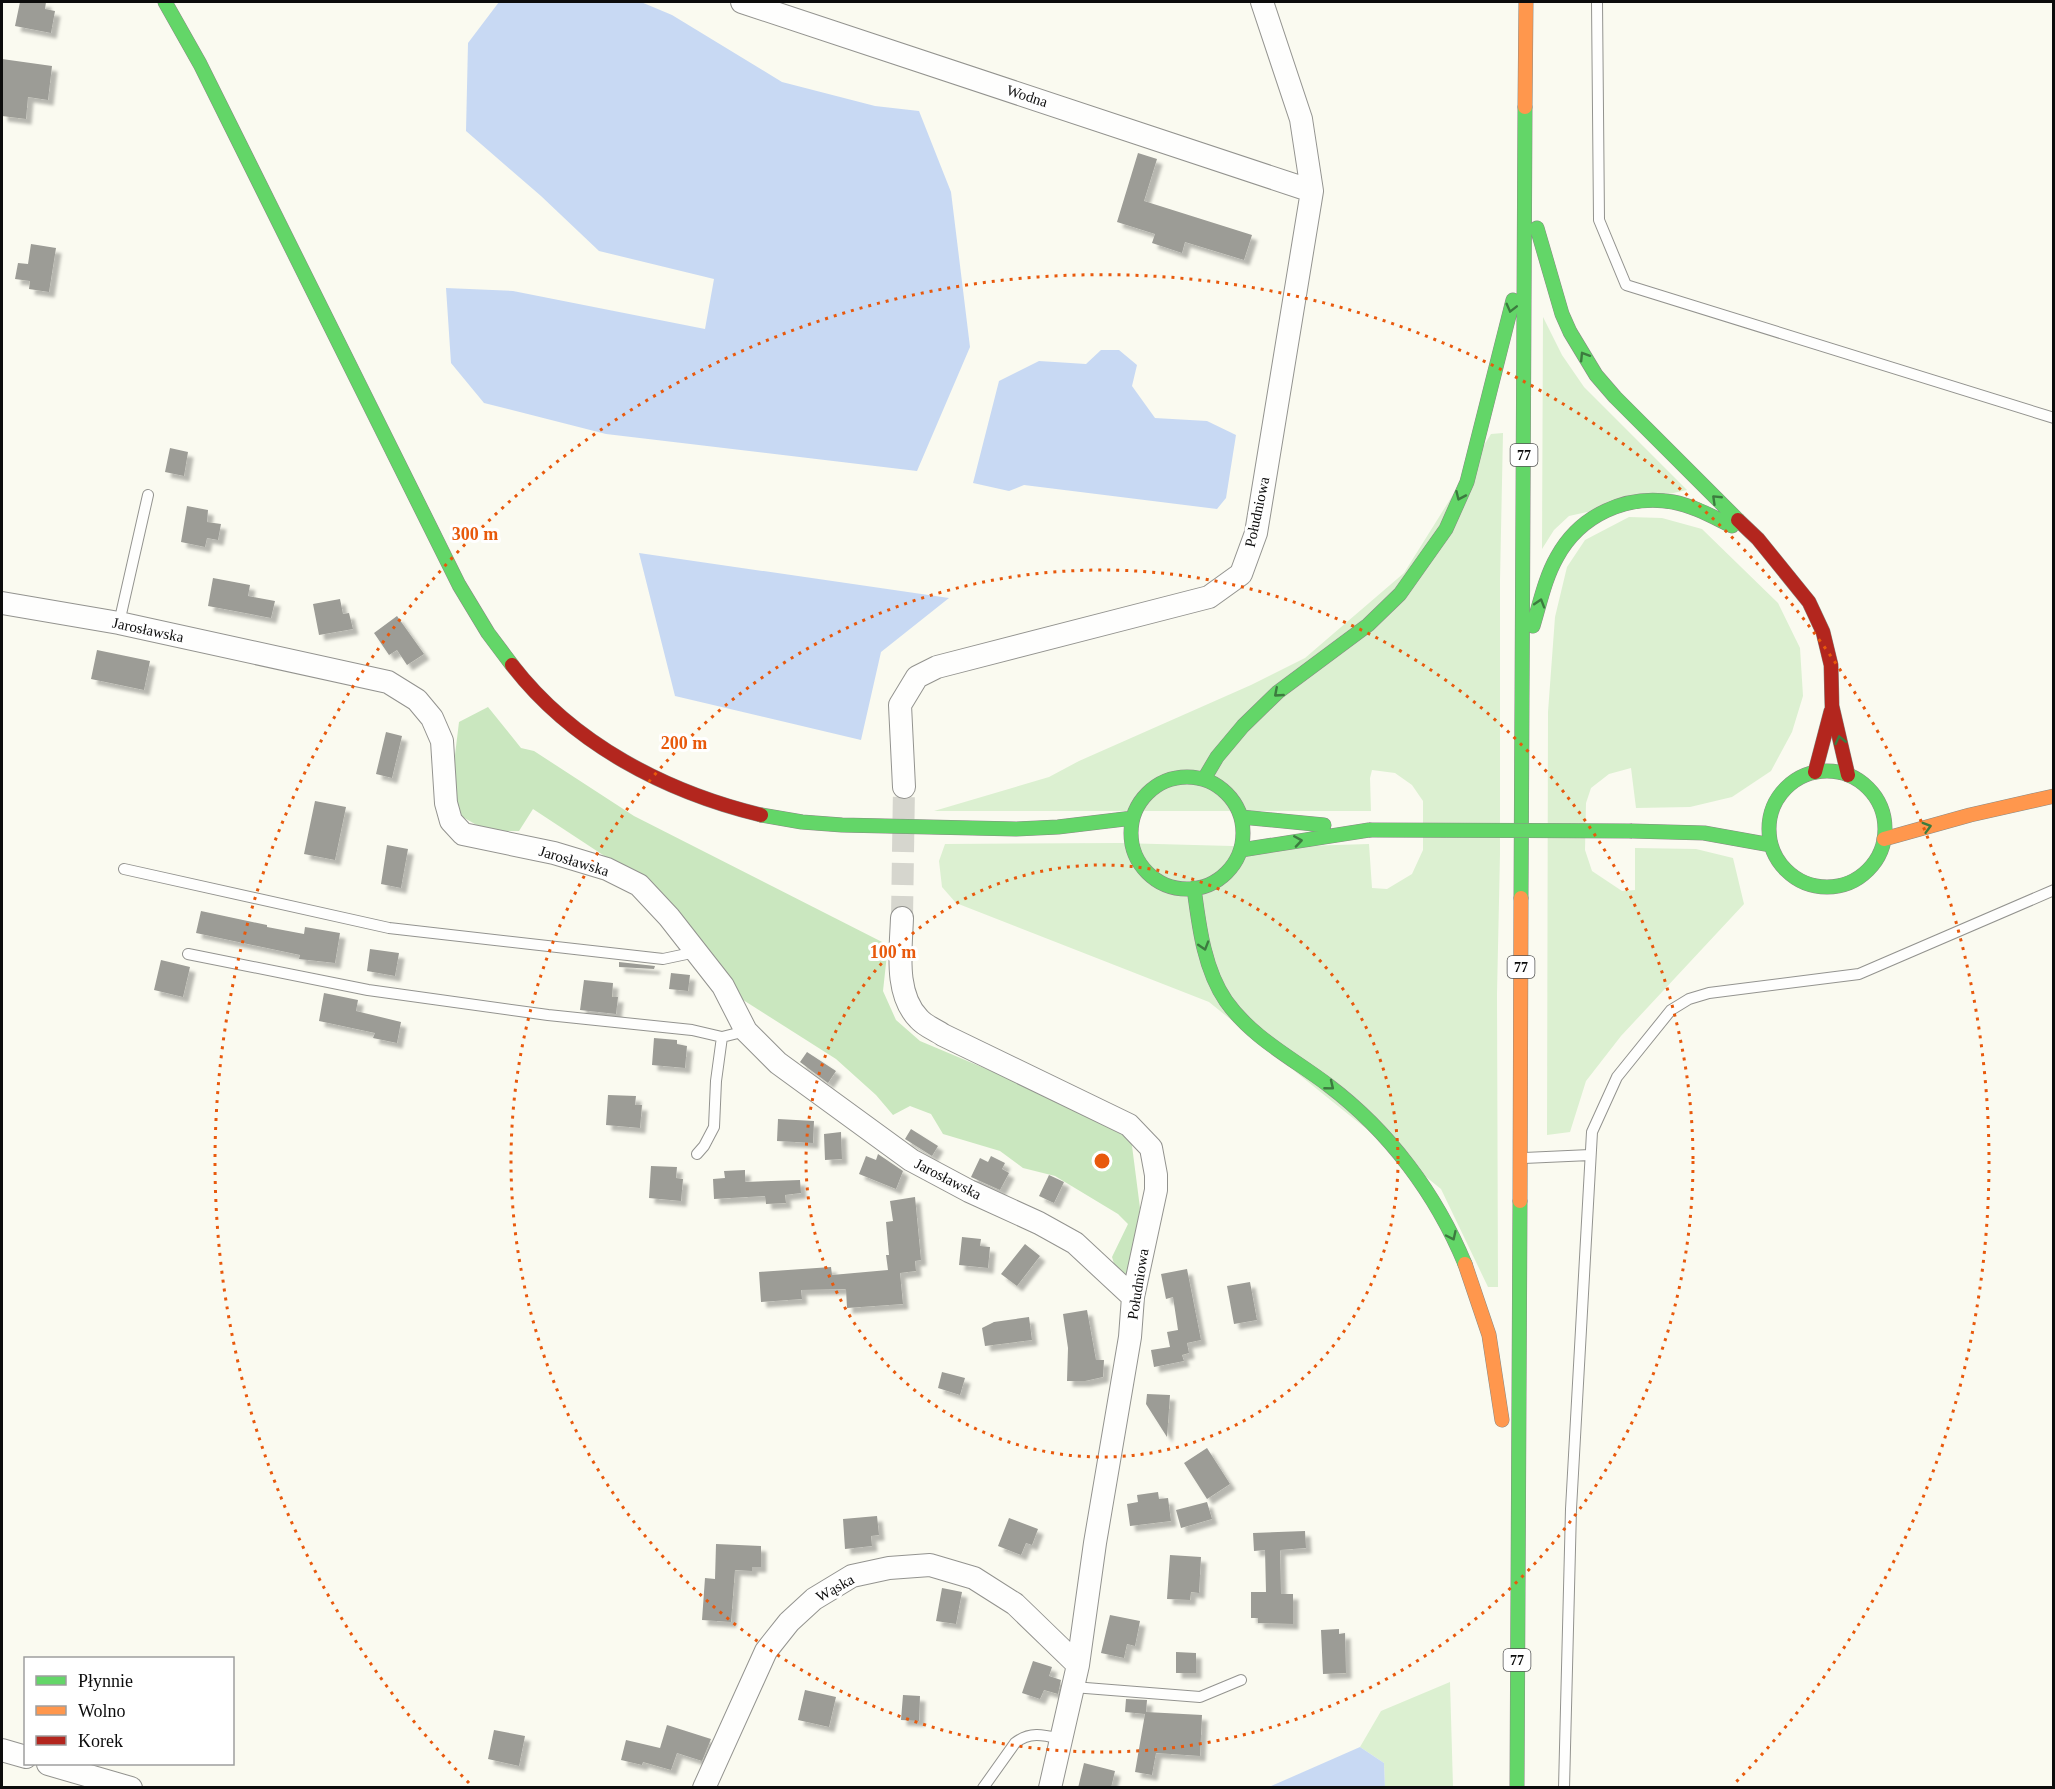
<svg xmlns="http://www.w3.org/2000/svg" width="2055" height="1789" font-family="'Times New Roman',serif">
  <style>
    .green { fill: #dcf0d1 }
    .forest { fill: #cae7bf }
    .water { fill: #c8d9f3 }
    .building { fill: #9c9c96; filter: url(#shadow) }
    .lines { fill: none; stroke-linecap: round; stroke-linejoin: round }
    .street-tunnel { stroke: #d6d6ce; stroke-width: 22; stroke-dasharray: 22 11; stroke-linecap: butt }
    .lane-casing { stroke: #93938f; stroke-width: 12 }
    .street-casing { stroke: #93938f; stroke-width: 24 }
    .fast-casing { stroke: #8a8a85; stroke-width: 15 }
    .slow-casing { stroke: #8a8a85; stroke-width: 15 }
    .jam-casing { stroke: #8a8a85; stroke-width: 15 }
    .lane { stroke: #fefefd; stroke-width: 10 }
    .street { stroke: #fefefd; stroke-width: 22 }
    .fast { stroke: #63d668; stroke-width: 14 }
    .slow { stroke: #ff974d; stroke-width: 14 }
    .jam { stroke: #b3261e; stroke-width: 14 }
    .fast-bridge-casing { stroke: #8a8a85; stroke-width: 15; stroke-linecap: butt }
    .fast-bridge { stroke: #63d668; stroke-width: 14 }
    .oneway { stroke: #3c7b3f }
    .ring { fill: none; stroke: #e8590c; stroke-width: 3; stroke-dasharray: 3 6 }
    .labels { text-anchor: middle; stroke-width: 6; stroke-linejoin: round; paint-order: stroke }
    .shield { fill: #fff; stroke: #555; stroke-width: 1.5 }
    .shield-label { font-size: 14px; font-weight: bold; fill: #0c0c0c }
    .street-label { font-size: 15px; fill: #0c0c0c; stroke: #fff }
    .centre { fill: #e8590c; stroke: #fff; stroke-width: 3 }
    .ring-label { font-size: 18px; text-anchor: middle; font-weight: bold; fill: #e8590c; stroke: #fff; stroke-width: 6; stroke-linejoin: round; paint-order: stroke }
  </style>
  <defs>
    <filter id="shadow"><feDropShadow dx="5.5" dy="5.5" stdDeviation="1.5" flood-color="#0004"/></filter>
  </defs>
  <rect width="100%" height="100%" fill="#fafaf0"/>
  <path class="green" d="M1543,317l19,38 22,32 103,103 -118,26 -15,14 -12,19z
    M1503,433l-3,147v274l-3,140 1,293h-10l-47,-98 -232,-187 -253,-99 -14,-16 -3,-26 6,-17 175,-1 149,4 100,-3 3,44 15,1 25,-15 11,-24v-49l-11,-16 -17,-12 -23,-3 -2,8 1,33h-437l115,-34 30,-16 172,-76 54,-27 99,-85 87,-139z
    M1629,517l33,1 40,11 76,74 22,45 3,48 -11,36 -21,39 -39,26 -42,10 -54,1 -5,-40 -22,6 -18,14 -5,15 -1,47 7,21 30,20 13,-1v-42l61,1 37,9 11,46 -123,132 -35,45 -16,51 -23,3 1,-423 7,-95 12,-50 18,-27z
    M1450,1682l3,105h-68l-1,-24 -24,-16 21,-36z"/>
  <path class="forest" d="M488,707l33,41 13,3 100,65 254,129 -5,46 13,29 24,21 171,72 40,25 9,70 -12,68 -12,-6 -4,-13 16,-33 -10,-10 -63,-38 -32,-8 -23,-17 -57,-17 -12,-20 -21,-8 -17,9 -17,-20 -40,-36 -96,-61 -99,-118 -108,-71 -14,22h-32l-33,-19 1,-57 4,-33z"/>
  <path class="water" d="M499,2h142l31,13 110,67 93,24 44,5 32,81 19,155 -53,124 -311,-37 -122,-31 -33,-40 -5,-75 67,3 192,38 9,-50 -115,-28 -58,-55 -75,-65 2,-88z
    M1101,350h18l18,15 -5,21 23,32 52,3 29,14 -10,63 -9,11 -193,-24 -15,6 -36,-8 26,-102 40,-20 47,3z
    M639,553l310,45 -68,54 -20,88 -186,-44z
    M1360,1747l24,16 1,24h-116z"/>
  <path class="building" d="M20,2h26l-1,7 10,2 -4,22 -36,-7z
    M2,59l50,7 -4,34 -20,-3 -2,22 -24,-3z
    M1138,153l19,6 -13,42 108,34 -8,25 -59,-18 -3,11 -30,-10 3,-9 -38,-12z
    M31,244l25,4 -7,44 -20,-3 1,-8 -15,-2 3,-16 10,1z
    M170,448l18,4 -4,24 -19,-4z
    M187,506l21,4 -1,12 14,2 -3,16 -11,-2 -2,9 -24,-5z
    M213,578l37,7 -2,11 27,5 -4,17 -63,-12z
    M340,599l3,15 6,-1 4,16 -34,6 -6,-31z
    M397,616l27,38 -17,11 -10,-15 -8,5 -15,-22z
    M97,650l53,11 -6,29 -53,-11z
    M386,732l16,4 -10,42 -16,-4z
    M315,801l31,6 -11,53 -31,-6z
    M387,845l21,4 -7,39 -20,-4z
    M201,911l66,14v2l37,7 1,-7 35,6 -5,30 -36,-4 1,-4 -104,-22z
    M370,949l29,4 -4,23 -28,-5z
    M161,960l29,7 -7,30 -29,-7z
    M619,962l36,4 -1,3 -35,-2z
    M671,973l19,2 -2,16 -19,-2z
    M584,980l29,3 -1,14h6l-2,17 -36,-4z
    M324,993l34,7 -2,11 45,11 -4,21 -24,-5 2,-5 -56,-12z
    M654,1038l23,2v4l10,2 -2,22 -33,-3z
    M807,1052l29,19 -8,12 -28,-21z
    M608,1095l28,1 -1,9h7l-2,23 -34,-3z
    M778,1119l36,2 -1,22 -36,-2z
    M911,1129l27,17 -6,10 -27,-17z
    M841,1132l1,27 -17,1 -1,-26z
    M878,1154l25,17 -7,18 -37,-15 7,-18 10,4z
    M991,1156l14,7 -3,6 7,4 -9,17 -29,-13 9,-19 8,4z
    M651,1166l26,1 -1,11 7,1 -2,22 -32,-3z
    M745,1170v12l55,-2 1,13 -16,2 1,8 -20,1 -1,-8 -51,3 -1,-20 12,-1 -1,-7z
    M1049,1175l15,7 -10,21 -15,-7z
    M915,1197l6,63 -6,1 1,10 -16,2 3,31 -56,4 -1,-19 -45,1 1,9 -41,3 -2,-30 72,-5 1,8 56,-5 -2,-15h3l-3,-33 7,-1 -3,-20z
    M962,1237l19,2 -1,7 10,1 -2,21 -29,-3z
    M1025,1244l15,12 -23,30 -16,-12z
    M1187,1269l14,71 -14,3 2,10 -7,2 2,6 -30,6 -3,-17 19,-3 -3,-15 11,-2 -5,-33 -7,2 -5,-25z
    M1250,1282l7,38 -23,4 -7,-38z
    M1087,1310l9,50h8l-1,17 -18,4h-18l1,-33 -5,-34z
    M1029,1317l3,23 -47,6 -3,-18 12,-6z
    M942,1372l23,6 -5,17 -22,-7z
    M1147,1394l23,1 -3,42 -21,-33z
    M1207,1448l23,36 -23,15 -23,-36z
    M1158,1492l1,7 9,-1 3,23 -41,5 -3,-22 11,-2 -1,-7z
    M1207,1502l5,17 -31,9 -5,-18z
    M877,1516l2,19 -8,1 1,10 -27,3 -2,-30z
    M1009,1518l29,11 -6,16 -6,-2 -5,12 -23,-9z
    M1305,1531l1,17 -26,2 1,44h12v30l-35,-1v-5h-7v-26h15l-1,-42 -11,1 -1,-18z
    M716,1544l45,2v21h-9v4l-17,-1 -4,52 -29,-2 3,-42 10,1z
    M1170,1555l31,2 -2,36 -8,-1 -1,8 -23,-1z
    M942,1588l20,4 -6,32 -20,-3z
    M1110,1615l30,6 -5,25 -8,-2 -3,14 -23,-5z
    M1339,1629v5l6,-1 1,40 -23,1 -2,-44z
    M1176,1652l20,1v20h-20z
    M1033,1661l19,6 -3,9 12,4 -3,14 -14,-4 -4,9 -18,-6z
    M805,1690l31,7 -7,30 -31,-7z
    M903,1695l17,1 -1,25 -18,-1z
    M1126,1699l21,1 -1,12 56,3 -2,41 -44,-3 -4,22 -17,-3 10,-58 -20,-2z
    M667,1725l44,14 -9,22 -25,-8 -6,17 -28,-8 -1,3 -21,-5 5,-20 34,8z
    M494,1730l31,6 -6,30 -31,-7z
    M1084,1763l31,8 -4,17h-33z"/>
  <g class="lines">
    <path class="street-tunnel" d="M902,918l2,-131"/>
    <defs>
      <path id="lane" d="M1597,2l2,218 27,65 428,133
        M119,623l29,-128
        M124,869l265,59 274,31 33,-7
        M188,954l180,36 180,25 144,15 30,7 24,-6
        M697,1154l7,-8 10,-19 2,-46 6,-44
        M1523,1158l67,-3
        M1073,1687l127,10 41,-17
        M983,1788l32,-45c15,-12 29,-8 46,-4
        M1564,1788l7,-279 21,-377 25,-55 54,-67 18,-11 20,-6 150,-19 195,-84"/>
      <path id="street" d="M742,2l570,189
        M2,603l117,20 269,59 29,18 15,18 10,23 4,62 5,18 12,13 91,19 53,16 32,16 30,32 54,69 23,45 32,32 133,97 58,31 70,32 36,20 58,54
        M904,787l-4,-82 17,-28 20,-10 272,-70 32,-23 15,-41 56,-342 -11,-72 -39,-117
        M902,918c-1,31 -8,76 17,101 6,7 17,11 24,16l186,90 22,23 5,27v15l-23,107 -3,40 -35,206 -17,122 -28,123
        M2,1750l24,7
        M48,1764l83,24
        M704,1788l62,-137 23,-29 25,-23 38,-23 37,-8 41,-3 44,13 41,26 63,61"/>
      <path id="fast" d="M165,2l35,62 259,521 29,48 24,32
        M1537,228l25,86 8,18 26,43 19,22 123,123
        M1533,626c7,-23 12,-48 24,-69 23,-42 69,-63 116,-55 21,4 40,15 59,24
        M1769 829a58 58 0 1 1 116 0a58 58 0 1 1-116 0Z
        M1131 833a56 56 0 1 1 112 0a56 56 0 1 1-112 0Z
        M1204,779l13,-22 26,-31 35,-34 90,-67 32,-31 46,-65 21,-47 46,-182
        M761,815l41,7 40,3 174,4 42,-2 75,-9
        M1241,817l83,8
        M1632,831l72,2 67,12
        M1241,850l128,-20
        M1194,888c5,38 10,81 32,113 26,37 68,58 102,84 61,46 108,109 137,179
        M1521,898l4,-791
        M1517,1788l3,-587"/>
      <path id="slow" d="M1525,107l1,-105
        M1884,839l86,-24 84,-19
        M1520,1201l1,-303
        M1465,1264l24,71 13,85"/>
      <path id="jam" d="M1738,520l20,19 51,63 14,30 8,33 1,41 16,69
        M512,665c61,79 154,127 249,150
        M1815,772l16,-61"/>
    </defs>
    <use href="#lane" class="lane-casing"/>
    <use href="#street" class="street-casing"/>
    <use href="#fast" class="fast-casing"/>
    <use href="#slow" class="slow-casing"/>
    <use href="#jam" class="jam-casing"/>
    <use href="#lane" class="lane"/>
    <use href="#street" class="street"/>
    <use href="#fast" class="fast"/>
    <use href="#slow" class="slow"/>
    <use href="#jam" class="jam"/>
    <defs>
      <path id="fast-bridge" d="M1369,830l263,1"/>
    </defs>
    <use href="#fast-bridge" class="fast-bridge-casing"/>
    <use href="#fast-bridge" class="fast-bridge"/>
  </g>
  <defs><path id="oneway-chevron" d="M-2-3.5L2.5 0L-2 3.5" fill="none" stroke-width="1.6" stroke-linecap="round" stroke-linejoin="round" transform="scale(1.5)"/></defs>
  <g class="oneway">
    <use href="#oneway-chevron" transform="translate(1511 308) rotate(104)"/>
    <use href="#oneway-chevron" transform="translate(1584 356) rotate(-122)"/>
    <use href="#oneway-chevron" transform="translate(1460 496) rotate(114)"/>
    <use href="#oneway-chevron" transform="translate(1716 499) rotate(-136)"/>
    <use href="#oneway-chevron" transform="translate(1540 603) rotate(-73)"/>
    <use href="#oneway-chevron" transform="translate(1278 693) rotate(139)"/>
    <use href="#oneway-chevron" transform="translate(1840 740) rotate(-103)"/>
    <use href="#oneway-chevron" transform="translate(1927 827) rotate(-16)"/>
    <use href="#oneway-chevron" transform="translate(1298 841) rotate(-9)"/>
    <use href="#oneway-chevron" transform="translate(1204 946) rotate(73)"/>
    <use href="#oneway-chevron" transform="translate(1330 1086) rotate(39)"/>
    <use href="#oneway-chevron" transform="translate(1452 1236) rotate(65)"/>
  </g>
  <g class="ring">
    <circle cx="1102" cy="1161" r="296"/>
    <circle cx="1102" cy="1161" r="591"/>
    <path d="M469 1783A887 887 0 1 1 1735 1783"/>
  </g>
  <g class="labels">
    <g class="shield">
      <rect x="1510.5" y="444" width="27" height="22" rx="4.5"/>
      <rect x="1507.5" y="956" width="27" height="22" rx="4.5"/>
      <rect x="1503.5" y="1649" width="27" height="22" rx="4.5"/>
    </g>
    <g class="shield-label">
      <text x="1524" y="460">77</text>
      <text x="1521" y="972">77</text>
      <text x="1517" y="1665">77</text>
    </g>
    <g class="street-label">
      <text transform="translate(1027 96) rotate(18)" y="5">Wodna</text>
      <text transform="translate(1257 512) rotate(-78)" y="5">Południowa</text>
      <text transform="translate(148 630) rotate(12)" y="5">Jarosławska</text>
      <text transform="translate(574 861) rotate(17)" y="5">Jarosławska</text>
      <text transform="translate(948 1179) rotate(27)" y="5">Jarosławska</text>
      <text transform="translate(1138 1284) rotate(-81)" y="5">Południowa</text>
      <text transform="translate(835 1588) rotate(-29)" y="5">Wąska</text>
    </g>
  </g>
  <circle cx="1102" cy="1161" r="9" class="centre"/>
  <g class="ring-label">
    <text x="475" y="540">300 m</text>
    <text x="684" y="749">200 m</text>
    <text x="893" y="958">100 m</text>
  </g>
  <rect width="2055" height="1789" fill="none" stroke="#0c0c0c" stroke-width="6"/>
  <rect x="24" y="1657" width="210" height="108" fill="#ffffff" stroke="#9e9e9e" stroke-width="1.5"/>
  <rect x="36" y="1676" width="30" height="9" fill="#63d668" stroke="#9e9e9e" stroke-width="1.5"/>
  <text x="78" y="1687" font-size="18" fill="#0c0c0c">Płynnie</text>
  <rect x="36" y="1706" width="30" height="9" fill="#ff974d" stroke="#9e9e9e" stroke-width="1.5"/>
  <text x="78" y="1717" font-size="18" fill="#0c0c0c">Wolno</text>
  <rect x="36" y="1736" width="30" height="9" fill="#b3261e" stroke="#9e9e9e" stroke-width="1.5"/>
  <text x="78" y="1747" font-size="18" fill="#0c0c0c">Korek</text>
</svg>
